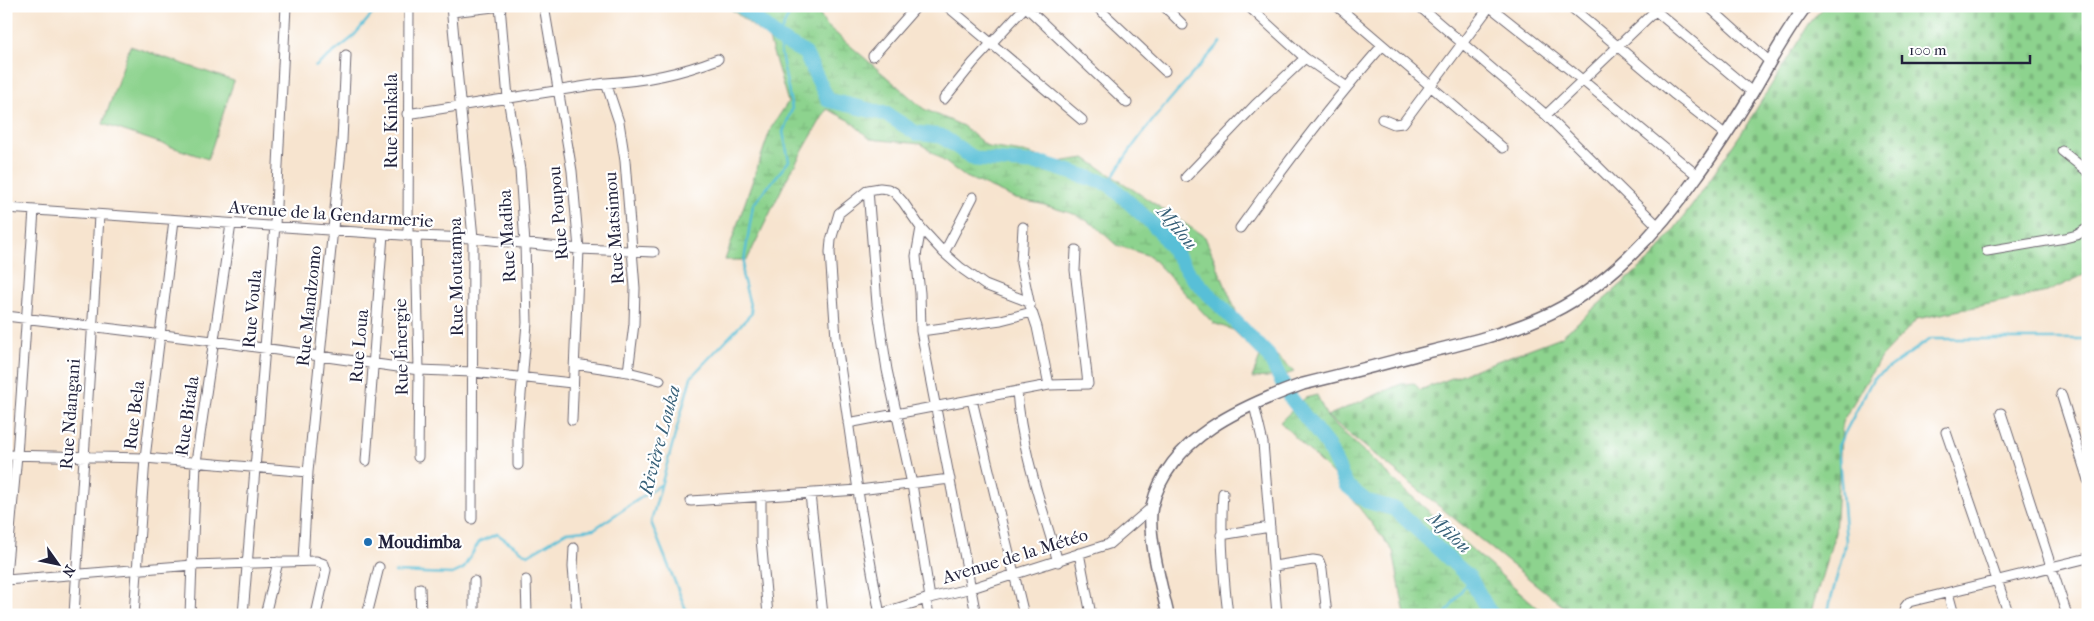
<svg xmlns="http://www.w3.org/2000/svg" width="2094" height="621" font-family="'IM FELL French Canon',serif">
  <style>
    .wetland { fill: url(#wetland-marsh); stroke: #587a64 }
    .cemetery { fill: url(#cemetery-stones); stroke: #587a64 }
    .garden { fill: #8dd38e; stroke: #587a64 }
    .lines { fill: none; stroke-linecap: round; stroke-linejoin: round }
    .stream { stroke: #59bfd7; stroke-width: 2.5 }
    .river { stroke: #59bfd7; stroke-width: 15 }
    .minor-casing { stroke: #6d666f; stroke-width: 11 }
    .tertiary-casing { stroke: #6d666f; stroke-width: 14 }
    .minor { stroke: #fff; stroke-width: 9 }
    .tertiary { stroke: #fff; stroke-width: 11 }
    .poi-dot { fill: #1f6fb2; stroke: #fff; stroke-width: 2 }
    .labels { text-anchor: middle; stroke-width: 4.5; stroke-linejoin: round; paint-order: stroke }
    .street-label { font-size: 18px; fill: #22223b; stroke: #fff }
    .poi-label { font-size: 18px; font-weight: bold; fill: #22223b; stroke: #fff; text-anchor: start }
    .water-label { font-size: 19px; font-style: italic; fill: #386179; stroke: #fff }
  </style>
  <defs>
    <pattern id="wetland-marsh" width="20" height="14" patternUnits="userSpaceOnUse" patternTransform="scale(1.25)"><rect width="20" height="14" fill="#8dd38e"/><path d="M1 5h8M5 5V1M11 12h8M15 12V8" fill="none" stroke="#79b57b"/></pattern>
    <pattern id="cemetery-stones" width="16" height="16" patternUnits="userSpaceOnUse" patternTransform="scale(1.25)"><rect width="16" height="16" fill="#8dd38e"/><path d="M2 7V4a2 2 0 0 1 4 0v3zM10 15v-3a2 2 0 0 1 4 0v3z" fill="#79b57b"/></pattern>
  </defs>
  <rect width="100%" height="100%" fill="#fff"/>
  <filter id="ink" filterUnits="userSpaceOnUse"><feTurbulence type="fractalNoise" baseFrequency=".02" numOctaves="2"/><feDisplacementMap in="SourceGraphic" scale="10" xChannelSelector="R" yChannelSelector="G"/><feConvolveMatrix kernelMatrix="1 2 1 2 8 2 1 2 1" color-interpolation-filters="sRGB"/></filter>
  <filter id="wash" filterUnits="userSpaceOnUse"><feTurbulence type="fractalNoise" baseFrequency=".0096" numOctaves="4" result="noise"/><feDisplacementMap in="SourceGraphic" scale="20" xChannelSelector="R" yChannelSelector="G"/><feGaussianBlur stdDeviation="1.12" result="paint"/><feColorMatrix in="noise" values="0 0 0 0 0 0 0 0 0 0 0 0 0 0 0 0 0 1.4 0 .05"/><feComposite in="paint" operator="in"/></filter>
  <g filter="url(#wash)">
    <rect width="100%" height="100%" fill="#f7e4cf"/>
    <path class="wetland" d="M727,6h88l10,18 99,85 39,17 25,21 35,5 35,10 27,-4 120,79 35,84 54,51 -12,4 -30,2 8,-21 -27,-27 -20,-7 -63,-67 -34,-11 -20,-19 -19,-11 -36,-11 -25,-5 -52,-23 -43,-32 -51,-5 -21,-19 -22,-11 -41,71 -39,80h-22l46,-132 17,-26 -19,-63z
      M1317,395l10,22 80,75 139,123h-85l-2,-4 -3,4h-51l-12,-64 -57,-73 -56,-56 25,-24z"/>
    <path class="cemetery" d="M1824,6h264v267l-41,19 -130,27 -36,38 -39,65 -7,111 -25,82h-236l-247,-199 74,-32 13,-1 6,7 141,-53 93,-81 40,-53 50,-74 65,-105z"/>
    <path class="garden" d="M130,46l104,35 -26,78 -105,-35z"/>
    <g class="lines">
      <path class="stream" d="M315,67l37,-29 27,-32
        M1109,184c27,-50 74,-99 112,-142
        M395,572l57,2 11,-5 16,-27 18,-8 31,21 38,-23 28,-3 66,-44
        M688,615l-37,-93 40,-145 61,-64 -10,-39 11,-69 36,-44 -6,-29 9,-23 -14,-71 15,-32
        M1445,615l25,-37
        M1827,615l19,-74 -8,-95 35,-67 57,-40h158"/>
      <path class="river" d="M741,6l37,32 27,15 23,47 58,14 30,19 25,3 34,23 70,5 64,20 50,46 33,47 76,78 22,42 38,49 18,39 20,16 29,8 75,69 18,32 5,5"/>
    </g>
  </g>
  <g filter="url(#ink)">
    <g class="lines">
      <defs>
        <path id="minor" d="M451,6l22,232 -1,281
          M500,6l8,92 12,72 5,74 2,79 -9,107v35
          M544,6l28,165 7,78 -7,171
          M947,6l135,114
          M1025,6l102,97
          M1096,6l69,65
          M1164,6l19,19
          M1248,6l57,52 42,29
          M1337,6l166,142
          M1419,6l127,109 113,112
          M1489,6l81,64 128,106
          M1570,6l105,89 51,40
          M1650,6l102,86
          M1708,6l62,56
          M1791,6l10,8
          M452,12l50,-6
          M873,56l44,-50
          M606,83l13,39 6,39 10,127 -1,36 -6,48
          M944,99l29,-36 53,-57
          M407,114l199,-31c38,-2 76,-10 112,-24
          M1546,115l109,-104
          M1382,119l12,5 9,-1 87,-117
          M2062,151l26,21
          M1186,177l69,-72 50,-47
          M868,190l9,114 10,66 25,114 18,114
          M6,208l410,28 57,2 106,11 75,3
          M1023,227l-2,36 9,43
          M921,228l-5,28 4,37 1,38 55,284
          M1240,228c45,-63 91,-124 142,-182
          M408,236l1,-230
          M416,236l3,134 -1,87
          M1987,251l78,-13 12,-3 11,-7
          M944,253l29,-56
          M6,316l207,25 206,29 54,2 99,11
          M921,331l80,-11 31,-8 5,15 12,58
          M575,364l53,8 32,8
          M1017,391c4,58 25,115 41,171
          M2061,394l27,86
          M972,400l52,215
          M1254,405l9,38 14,172
          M2001,413l66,202
          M848,423l201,-38 39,-1 -13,-114 1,-20
          M1946,432l63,183
          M6,455l139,3 163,14
          M366,461l17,-227
          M1223,493c-3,41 0,81 5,122
          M810,494l13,121
          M761,497v42l7,76
          M691,501l168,-11 91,-11
          M1221,535l49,-8
          M574,548l-1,19 4,48
          M1079,553l12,62
          M303,561l5,-89 34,-331 4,-86
          M1274,566l39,-6 6,1 3,8 5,46
          M6,575l11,-120 17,-245
          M6,580l187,-15 123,-4 8,3 2,6 -10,45
          M526,580l1,35
          M474,581v34
          M420,588l1,27
          M1948,593l6,22
          M926,599l3,16
          M74,615c8,-134 18,-267 25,-400
          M134,615l11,-157 29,-238
          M190,615l6,-153 35,-238
          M243,615l32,-390 11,-219
          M265,615l13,-53
          M367,615l12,-48
          M877,615l49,-16 46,-11 137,-44 43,-37
          M880,615l-19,-104 -25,-173 -6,-86 1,-12 8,-27 29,-23 12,-2 8,1 6,3 9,10 18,26 23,25 17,15 24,17 44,17
          M1903,615l2,-8 4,-5 179,-44"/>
        <path id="tertiary" d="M1168,615c-6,-27 -22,-84 -16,-109 17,-69 91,-100 151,-122 42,-10 83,-21 125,-32 38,-9 76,-18 112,-34 64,-27 119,-87 158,-143 19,-26 37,-54 54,-82 17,-29 33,-60 54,-87"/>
      </defs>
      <use href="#minor" class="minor-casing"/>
      <use href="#tertiary" class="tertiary-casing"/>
      <use href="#minor" class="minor"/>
      <use href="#tertiary" class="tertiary"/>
    </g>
  </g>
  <circle class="poi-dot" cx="368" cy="542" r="5"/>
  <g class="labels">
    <g class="street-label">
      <text transform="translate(391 121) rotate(-90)" y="6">Rue Kinkala</text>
      <text transform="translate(558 213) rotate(-95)" y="6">Rue Poupou</text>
      <text transform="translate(331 214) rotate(4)" y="6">Avenue de la Gendarmerie</text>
      <text transform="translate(614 228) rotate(-94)" y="6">Rue Matsimou</text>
      <text transform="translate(507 236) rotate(-93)" y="6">Rue Madiba</text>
      <text transform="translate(456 277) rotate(-91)" y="6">Rue Moutampa</text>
      <text transform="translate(309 306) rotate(-84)" y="6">Rue Mandzomo</text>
      <text transform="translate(252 309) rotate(-85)" y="6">Rue Voula</text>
      <text transform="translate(359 346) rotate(-85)" y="6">Rue Loua</text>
      <text transform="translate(401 347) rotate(-91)" y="6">Rue Énergie</text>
      <text transform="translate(70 414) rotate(-86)" y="6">Rue Ndangani</text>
      <text transform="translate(134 415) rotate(-83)" y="6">Rue Bela</text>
      <text transform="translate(187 416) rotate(-82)" y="6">Rue Bitala</text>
      <text transform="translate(1015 556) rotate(-17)" y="6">Avenue de la Météo</text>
    </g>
    <g class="poi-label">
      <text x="378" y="548">Moudimba</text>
    </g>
    <g class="water-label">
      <text transform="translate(1178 227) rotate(50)" y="7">Mfilou</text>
      <text transform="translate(659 440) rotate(-75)" y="7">Rivière Louka</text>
      <text transform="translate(1450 532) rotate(43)" y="7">Mfilou</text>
    </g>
  </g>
  <rect width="2094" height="621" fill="none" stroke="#fff" stroke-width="25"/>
  <g transform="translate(58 564) rotate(123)" stroke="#ffffff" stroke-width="4" paint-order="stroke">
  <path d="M0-4L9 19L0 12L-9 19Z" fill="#22223b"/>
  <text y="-8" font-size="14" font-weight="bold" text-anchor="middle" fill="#22223b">N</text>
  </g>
  <path d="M1902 55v8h128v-8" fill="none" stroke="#22223b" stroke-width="2.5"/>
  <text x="1909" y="55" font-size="15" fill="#22223b" stroke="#ffffff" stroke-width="4" paint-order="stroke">100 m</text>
</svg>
